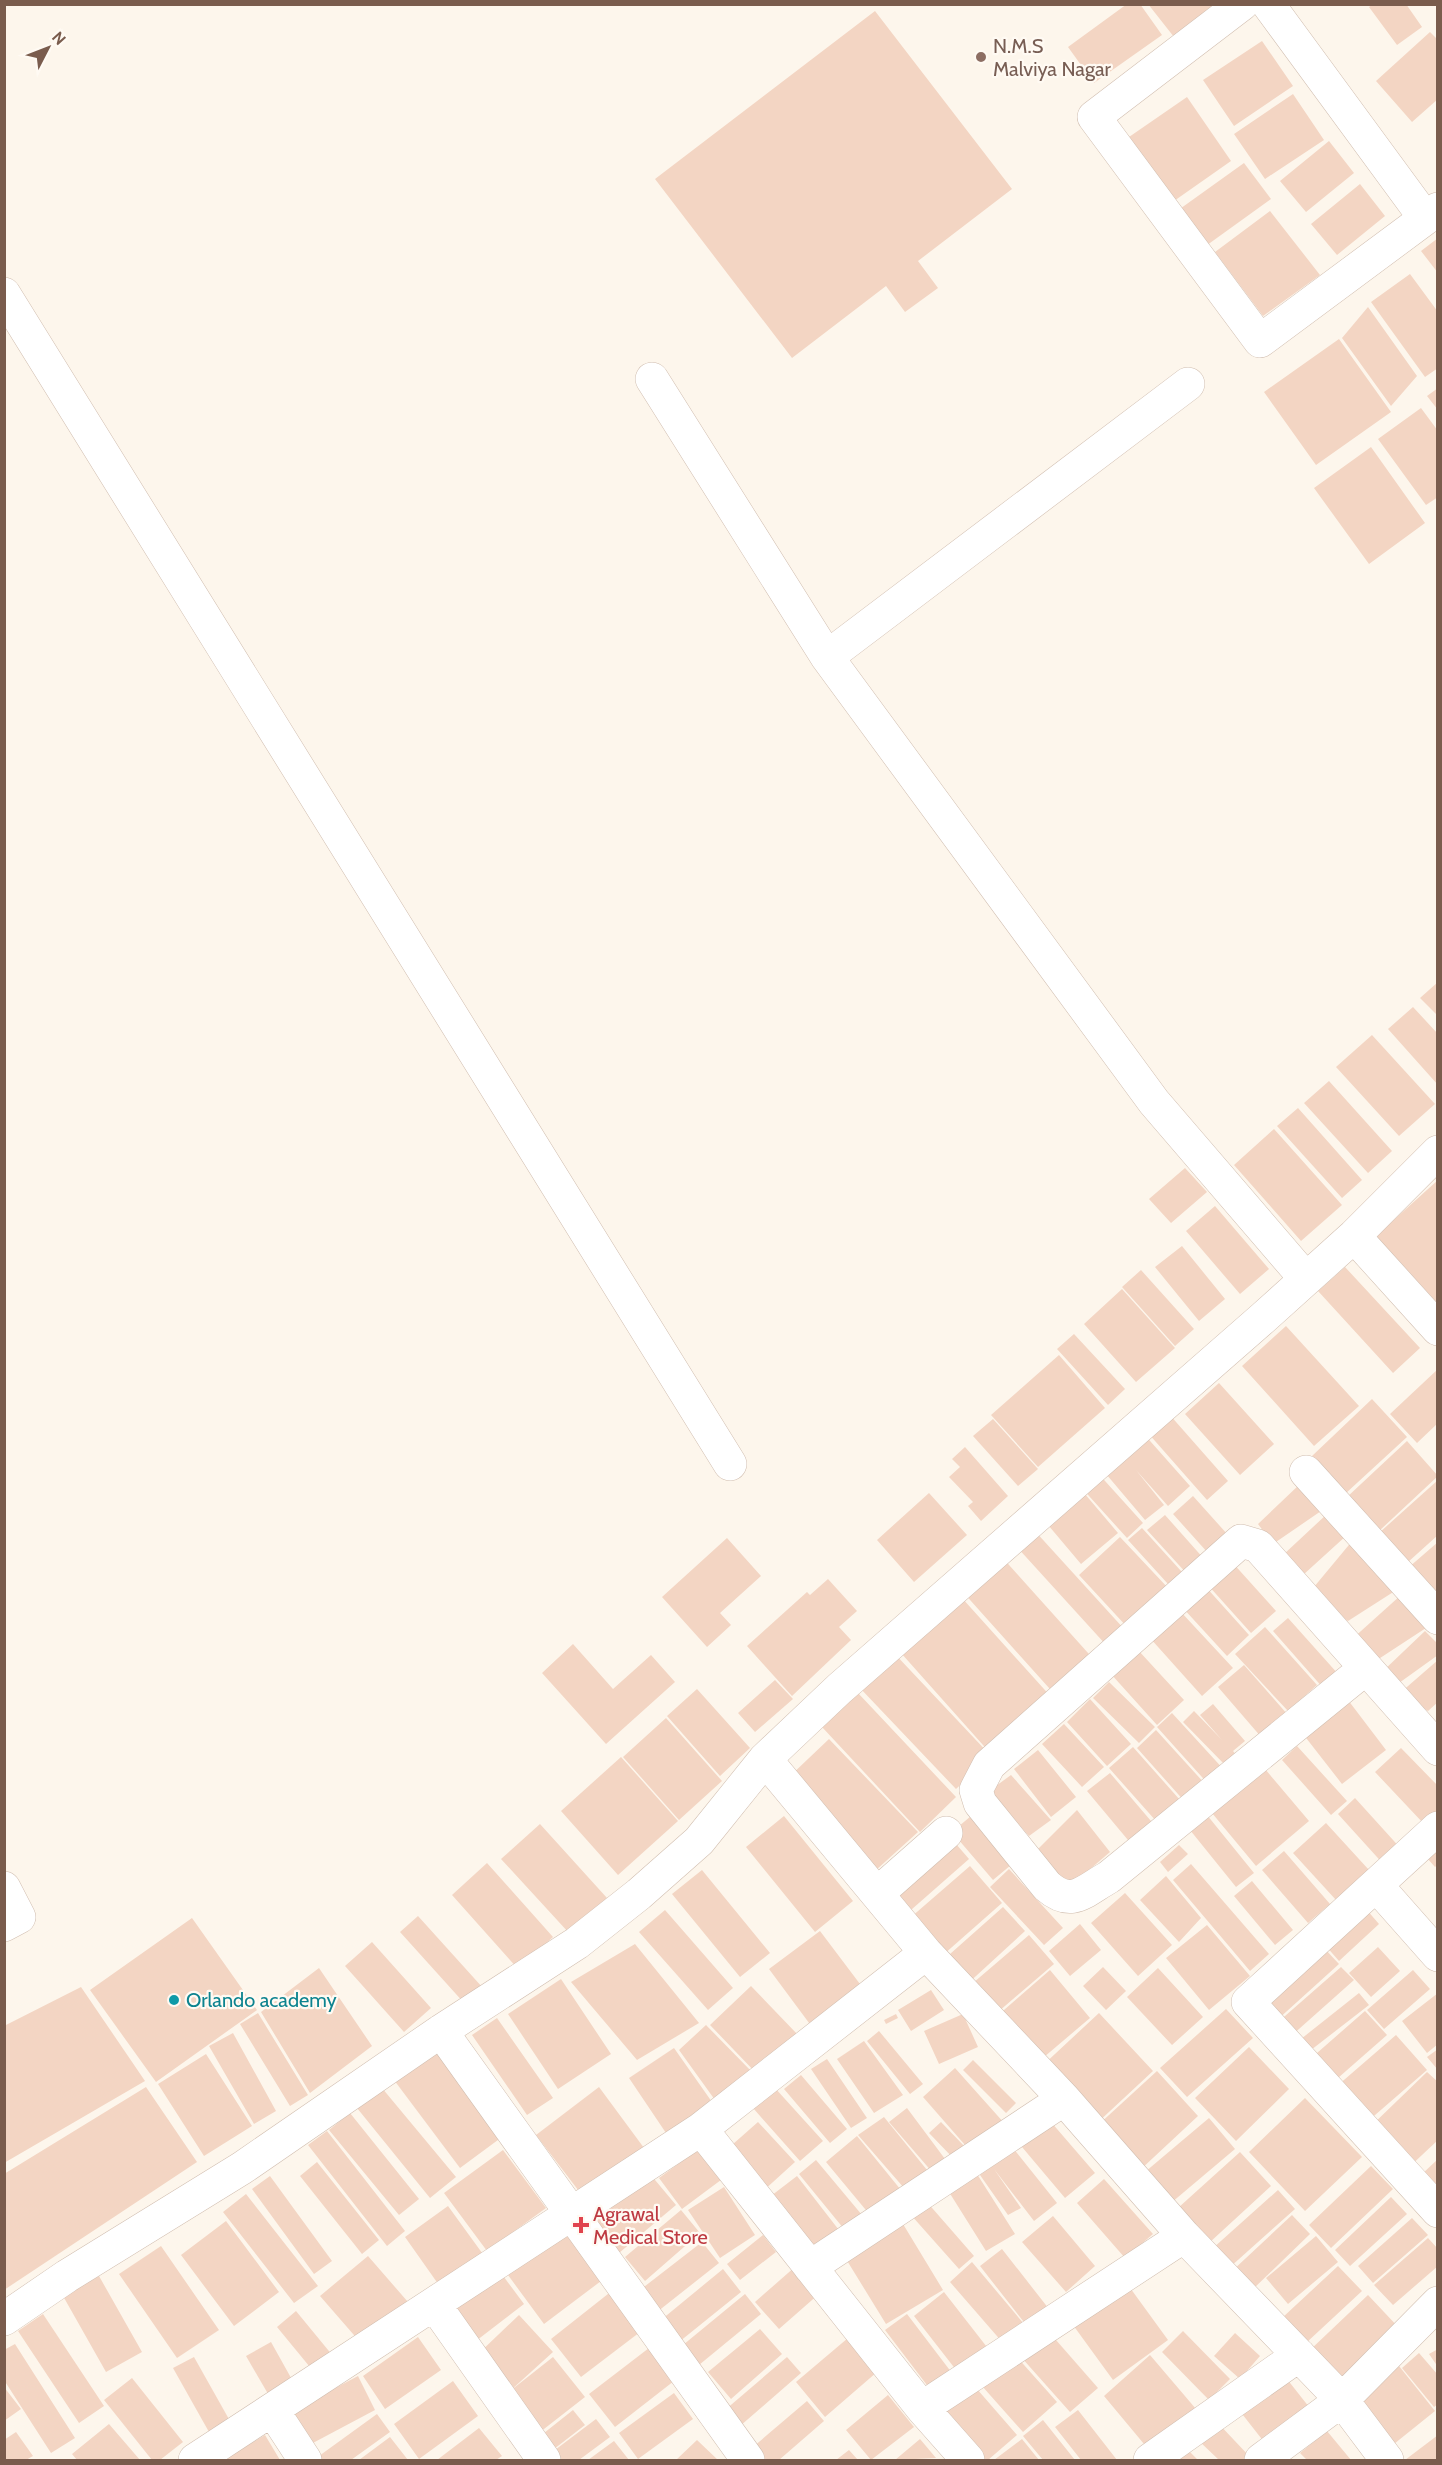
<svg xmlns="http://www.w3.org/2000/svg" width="1442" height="2465" font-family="Cabin,sans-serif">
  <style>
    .building { fill: #f3d5c3 }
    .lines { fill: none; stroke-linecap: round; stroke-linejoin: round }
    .minor-casing { stroke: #d1beb0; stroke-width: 34 }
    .minor { stroke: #fff; stroke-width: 33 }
    .education-dot { fill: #8d6e63; stroke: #fffaf3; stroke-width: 2 }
    .culture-dot { fill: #0f9aa8; stroke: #fffaf3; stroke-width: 2 }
    .health-dot { fill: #e0444e; stroke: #fffaf3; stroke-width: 2 }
    .labels { text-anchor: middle; stroke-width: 4.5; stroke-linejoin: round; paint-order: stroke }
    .education-label { font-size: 20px; fill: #785e54; stroke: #fffaf3; text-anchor: start }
    .culture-label { font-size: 20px; fill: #0d838f; stroke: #fffaf3; text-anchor: start }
    .health-label { font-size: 20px; fill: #be3a42; stroke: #fffaf3; text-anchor: start }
  </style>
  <rect width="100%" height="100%" fill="#fdf6ec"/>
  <path class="building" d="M1127,4h13l22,31 -68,48 -26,-36z
    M1148,4h66l-40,33z
    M1373,4h33l16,23 -25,18 -28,-38z
    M875,11l137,178 -94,72 20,27 -33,24 -19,-26 -94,72 -137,-179z
    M1430,32l8,8v59l-26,23 -36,-41z
    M1262,41l31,45 -59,40 -31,-46z
    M1293,94l31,46 -59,39 -31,-45z
    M1187,97l44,64 -57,40 -45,-64z
    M1329,141l25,32 -48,39 -26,-31z
    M1244,163l27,36 -68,49 -26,-37z
    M1360,184l25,32 -48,39 -26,-31z
    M1270,211l50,64 -57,41 -48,-64z
    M1438,238v35l-17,-22z
    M1410,274l28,38v56l-13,9 -54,-75z
    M1368,307l49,69 -26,30 -49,-68z
    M1339,339l52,73 -75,53 -52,-73z
    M1438,388v22l-11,-14z
    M1421,408l17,23v66l-12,8 -48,-66z
    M1371,447l54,76 -56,41 -55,-76z
    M1438,982v34l-18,-18z
    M1413,1007l25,27v51l-50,-56z
    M1372,1035l63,69 -36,32 -63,-69z
    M1329,1081l63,70 -24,22 -64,-70z
    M1298,1108l64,72 -20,18 -65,-72z
    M1274,1129l68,76 -41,36 -67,-76z
    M1185,1168l22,24 -36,31 -22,-24z
    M1438,1180v124l-62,-68z
    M1215,1206l54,63 -29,25 -54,-63z
    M1182,1246l43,53 -26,22 -44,-54z
    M1345,1267l75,81 -27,25 -75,-82z
    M1141,1270l53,59 -19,17 -53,-59z
    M1122,1289l53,59 -39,34 -52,-58z
    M1286,1326l73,80 -45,40 -72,-80z
    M1074,1334l51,55 -17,16 -51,-56z
    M1059,1355l46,53 -67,59 -47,-52z
    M1438,1369v54l-21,20 -27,-29z
    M1219,1383l55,61 -34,31 -55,-61z
    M1372,1399l35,38 -62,57 -33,-38z
    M1169,1414l59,67 -21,19 -59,-67z
    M993,1419l45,50 -20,17 -45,-50z
    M1143,1433l47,53 -22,20 -32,-36 28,35 -19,15 -44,-52z
    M1407,1441l31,35 -60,56 -32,-34z
    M965,1447l43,49 -27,25 -13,-15 5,-4 -24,-25 11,-10 -8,-8z
    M1096,1471l47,52 -16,15 -47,-52z
    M1438,1480v55l-31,28 -28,-30z
    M1300,1484l24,25 -51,35 -15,-20z
    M1079,1487l39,46 -37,31 -38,-45z
    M929,1493l38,42 -53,47 -37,-42z
    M1193,1496l35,39 -20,18 -35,-39z
    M1327,1514l20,21 -44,40 -20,-20z
    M1165,1515l40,45 -17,15 -41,-45z
    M1142,1528l49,54 -13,13 -50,-55z
    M1034,1530l91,100 -18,16 -91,-100z
    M1120,1537l49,52 -41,39 -49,-53z
    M727,1538l34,38 -41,37 11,12 -24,22 -45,-50z
    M1353,1540l45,49 -50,32 -39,-28z
    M1438,1542v60l-30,-34z
    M1001,1556l96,107 -39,35 -96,-107z
    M1231,1561l45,50 -25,22 -44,-49z
    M828,1579l29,32 -18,16 12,13 -59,56 -45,-50 60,-54 3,3z
    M1205,1586l44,49 -22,21 -45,-49z
    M1401,1595l28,31 -55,36 -23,-22z
    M962,1598l91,101 -62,55 -90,-101z
    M1180,1611l53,57 -31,28 -52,-58z
    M1288,1618l51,57 -15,14 -51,-58z
    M1265,1627l52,58 -29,26 -53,-57z
    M1425,1631l13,13v11l-39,28 -17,-11z
    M573,1644l40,45 38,-34 24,27 -69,62 -64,-71z
    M1138,1650l46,50 -27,25 -46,-51z
    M894,1653l97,103 -35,33 -97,-102z
    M1438,1660v42l-10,9 -28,-18z
    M1244,1665l44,50 -26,23 -44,-51z
    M775,1680l18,19 -38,33 -17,-19z
    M1109,1682l46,45 -16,16 -46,-45z
    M697,1689l53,59 -30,28 -53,-60z
    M858,1693l98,104 -36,35 -98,-105z
    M1090,1699l41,45 -24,22 -40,-44z
    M1348,1700l38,50 -44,34 -39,-50z
    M1213,1704l32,37 -12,10 4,5 -11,10 -43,-44 11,-11 28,29 -22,-25z
    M1172,1713l54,59 -16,14 -53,-59z
    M666,1718l56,63 -43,39 -56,-63z
    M1064,1724l40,43 -22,20 -40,-43z
    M1156,1730l50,55 -20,18 -49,-55z
    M829,1739l89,93 -43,39 -87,-93z
    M1297,1746l50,55 -16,14 -49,-55z
    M1133,1747l47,53 -24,21 -47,-53z
    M1401,1748l37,38v25l-14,13 -49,-52z
    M1038,1750l38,47 -25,20 -37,-48z
    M621,1757l57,64 -60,54 -57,-64z
    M1265,1769l44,52 -53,45 -44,-53z
    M1110,1773l47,55 -24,18 -46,-55z
    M1011,1775l40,45 -22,16 -40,-45z
    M1355,1798l48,53 -17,16 -48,-53z
    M1077,1810l33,42 -42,36 -34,-35z
    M1207,1815l47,58 -18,14 -46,-57z
    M784,1816l69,85 -38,31 -69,-85z
    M971,1816l40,49 -18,15 -41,-48z
    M1326,1823l43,47 -33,30 -43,-47z
    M540,1824l67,74 -38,35 -68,-74z
    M1438,1832v32l-3,3 -16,-18z
    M950,1837l19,22 -66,58 -19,-23z
    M1179,1845l9,9 -20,18 -8,-10z
    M1284,1851l46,53 -22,19 -46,-53z
    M487,1863l66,74 -35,32 -66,-74z
    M1191,1864l78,90 -19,17 -77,-91z
    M970,1866l32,37 -59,52 -33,-37z
    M1009,1869l54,59 -19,17 -54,-58z
    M702,1870l68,83 -30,24 -68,-83z
    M1166,1876l35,42 -22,24 -39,-42z
    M1252,1881l41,49 -18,15 -41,-49z
    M1125,1893l47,52 -34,31 -47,-53z
    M1003,1907l22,24 -61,56 -23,-25z
    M1366,1909l13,15 -40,37 -14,-16z
    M665,1910l68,78 -25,22 -69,-78z
    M418,1916l65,72 -18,16 -65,-72z
    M192,1918l65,92 -101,72 -66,-92z
    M1080,1924l21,26 -31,26 -21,-25z
    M1207,1925l43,51 -41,34 -43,-52z
    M820,1931l46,61 -51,39 -46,-62z
    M1029,1935l25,29 -63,54 -25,-29z
    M372,1942l59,66 -27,24 -59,-66z
    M635,1944l64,79 -62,37 -66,-78z
    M1378,1947l22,24 -29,26 -22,-24z
    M1324,1948l15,16 -63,57 -15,-17z
    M1103,1967l23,24 -20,19 -23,-24z
    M1341,1967l13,13 -64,57 -13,-14z
    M319,1968l53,78 -62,47 -49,-81z
    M1158,1968l45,49 -31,28 -45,-48z
    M1050,1970l40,48 -53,45 -41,-46z
    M1413,1970l17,19 -46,40 -17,-19z
    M561,1979l50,75 -53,35 -50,-75z
    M751,1986l48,50 -41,39 -48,-50z
    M81,1987l64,94 -141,82v-137z
    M931,1990l13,20 -33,21 -13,-21z
    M1359,1993l10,12 -58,45 -10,-11z
    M1438,1993v51l-11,9 -25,-32z
    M1226,2009l27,29 -66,59 -27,-29z
    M1365,2011l22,24 -57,50 -21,-25z
    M258,2013l50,82 -18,11 -50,-82z
    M1099,2013l54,58 -58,54 -54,-58z
    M896,2014l2,4 -12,6 -2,-4z
    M963,2014l15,33 -39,17 -15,-33z
    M497,2018l56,80 -26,17 -55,-80z
    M706,2025l47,48 -38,27 -36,-50z
    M879,2031l44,53 -13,10 -43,-53z
    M233,2033l43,78 -22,13 -45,-78z
    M1396,2035l31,35 -60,52 -30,-36z
    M864,2041l39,54 -29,18 -37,-54z
    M434,2045l68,92 -42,31 -69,-92z
    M1249,2047l40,42 -53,52 -41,-43z
    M674,2048l38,54 -46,31 -37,-55z
    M1438,2049v21l-11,-13z
    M206,2054l46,72 -48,30 -46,-72z
    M827,2059l40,59 -16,10 -40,-59z
    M973,2060l43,43 -10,10 -43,-43z
    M955,2068l50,56 -33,29 -49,-56z
    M1157,2071l41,45 -59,55 -42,-45z
    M1427,2072l11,10v58l-32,30 -38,-41z
    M801,2075l46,54 -17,14 -46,-54z
    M146,2087l51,75 -193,128v-116z
    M599,2087l48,65 -62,47 -49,-64z
    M382,2088l74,89 -26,21 -73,-90z
    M775,2088l48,53 -23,20 -47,-53z
    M1305,2098l57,59 -57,54 -56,-59z
    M907,2108l38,51 -12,14 -44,-51z
    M350,2113l69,86 -20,16 -70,-85z
    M884,2117l43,53 -23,18 -46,-53z
    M1209,2118l26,31 -64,54 -26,-31z
    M758,2122l37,40 -34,31 -37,-41z
    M941,2122l26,27 -12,11 -26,-27z
    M1051,2122l44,51 -30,25 -43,-51z
    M327,2131l78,100 -18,15 -79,-101z
    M857,2136l48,59 -30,26 -49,-59z
    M707,2143l22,31 -47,35 -23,-31z
    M1013,2148l44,55 -23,18 -40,-52 27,39 -13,7 -28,-40z
    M503,2150l43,58 -59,43 -43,-58z
    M1240,2152l31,34 -62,57 -31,-35z
    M1438,2159v29l-17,-13z
    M816,2160l46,55 -18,14 -45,-55z
    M317,2162l62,78 -17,14 -62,-78z
    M1371,2166l22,23 -62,59 -22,-23z
    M650,2174l26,31 -57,48 -26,-30z
    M977,2174l38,60 -29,17 -37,-59z
    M270,2176l62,85 -18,13 -62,-85z
    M797,2176l45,58 -29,24 -46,-59z
    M1104,2179l49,55 -28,24 -48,-55z
    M724,2187l31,48 -35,23 -32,-48z
    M1278,2190l17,19 -66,59 -17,-19z
    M246,2194l72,92 -24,17 -71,-91z
    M1391,2197l16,17 -57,52 -15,-16z
    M926,2201l48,55 -15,13 -48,-54z
    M448,2206l37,51 -44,31 -36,-51z
    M681,2210l19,23 -55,48 -20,-24z
    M1292,2215l18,19 -60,58 -19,-20z
    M1053,2216l42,50 -29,26 -44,-50z
    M1412,2218l16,17 -55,48 -15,-17z
    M226,2221l53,71 -45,34 -53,-71z
    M570,2223l39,52 -65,49 -39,-53z
    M903,2224l40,66 -57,34 -40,-65z
    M763,2235l13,17 -36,28 -13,-16z
    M1316,2236l22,26 -50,42 -22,-26z
    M1428,2238l10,11v17l-45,39 -19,-20z
    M702,2242l17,21 -62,49 -17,-22z
    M161,2246l58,84 -42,28 -58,-84z
    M1002,2249l47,60 -22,17 -47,-60z
    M368,2256l40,46 -48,40 -40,-46z
    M972,2262l52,62 -21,19 -53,-61z
    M796,2266l24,27 -41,36 -24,-27z
    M1338,2266l24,25 -56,52 -24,-25z
    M723,2269l18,23 -62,50 -18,-22z
    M501,2273l23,31 -52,40 -24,-30z
    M99,2276l43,76 -36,20 -43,-76z
    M1128,2285l40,55 -55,40 -40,-55z
    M613,2290l31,39 -63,48 -30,-38z
    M944,2292l46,59 -30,24 -46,-59z
    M745,2294l16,20 -62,51 -16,-20z
    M1368,2295l32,34 -60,55 -31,-33z
    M296,2311l37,45 -19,16 -37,-45z
    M43,2314l61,92 -25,17 -61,-92z
    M907,2314l48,63 -22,16 -48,-63z
    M519,2315l34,37 -43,39 43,-34 32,40 -50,39 -59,-80z
    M760,2329l22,25 -51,45 -23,-27z
    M1183,2331l47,48 -21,21 -47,-48z
    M1049,2332l49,56 -28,24 -49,-55z
    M1235,2333l25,23 -20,23 -26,-23z
    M418,2337l23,33 -56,39 -22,-33z
    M848,2338l29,34 -52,45 -29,-35z
    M271,2342l24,43 -24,14 -25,-43z
    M15,2344l60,94 -24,15 -47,-73v-30z
    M649,2348l25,33 -59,46 -26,-33z
    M1438,2349v18l-9,-13z
    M1419,2353l19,22v29l-4,3 -32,-39z
    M1150,2355l46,54 -47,41 -45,-54z
    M1016,2356l41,46 -34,30 -41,-46z
    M194,2357l36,64 -21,11 -36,-64z
    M787,2357l14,16 -61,53 -15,-16z
    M1399,2366l36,45 -46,37 -36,-45z
    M1283,2374l30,38 -45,35 -29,-37z
    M358,2376l17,34 -64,34 -19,-33z
    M132,2378l51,64 -23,18h-8l-48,-60z
    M453,2381l25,35 -59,43 -25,-35z
    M970,2381l47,54 -29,25h-4l-45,-50z
    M4,2387l17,22 -17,12z
    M674,2393l19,26 -55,40 -19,-26z
    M888,2395l26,32 -43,33 -25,-30z
    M807,2401l17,20 -45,39h-14l-12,-13z
    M573,2410l12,15 -40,31 -11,-15z
    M1078,2410l39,50h-36l-26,-33z
    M377,2414l13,18 -39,28h-29l-3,-4z
    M596,2419l14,18 -31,23h-28l-4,-4z
    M1043,2420l32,40h-32l-20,-24z
    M1217,2422l34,36 -3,2h-29l-21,-20z
    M109,2424l31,36h-63l-5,-6z
    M479,2428l23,28 -6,4h-59z
    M1327,2431l24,29h-44l-7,-7z
    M16,2432l17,24 -7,4h-22v-20z
    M265,2435l15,25h-57z
    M1438,2435v25h-33z
    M390,2437l18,23h-49z
    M920,2439l16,19 -41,2z
    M1022,2439l17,21h-45z
    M697,2440l21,20h-42z
    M614,2441l15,19h-41z
    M1183,2445l15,15h-32z
    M849,2450l9,10h-22z"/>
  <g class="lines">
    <defs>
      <path id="minor" d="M1242,4l-148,113 166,224 178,-132
        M1268,4l157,214
        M4,294l726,1170
        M652,379l175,278 327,445 152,177
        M827,657l361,-273
        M1354,1236l84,93
        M1306,1472l132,146
        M1366,1668l-257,209c-25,14 -37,31 -62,9l-67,-83 -4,-13 13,-25 252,-224 17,5 180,203
        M765,1759l161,194 138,146 120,137 158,164 45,60
        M1438,1828l-190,174 190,209
        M1376,1885l62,70
        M4,1888l15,29 -15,8
        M878,1893l68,-60
        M441,2031l307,429
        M701,2129l221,279 46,52
        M810,2267l254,-168
        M434,2304l110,156
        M4,2319l63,-43 175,-108 199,-137 136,-88 62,-49 60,-53 66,-82 74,-70 424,-371 91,-82 84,-84
        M922,2408l262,-172
        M273,2411l32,49
        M195,2460l506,-331 225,-176
        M1150,2460l149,-105
        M1261,2460l81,-60 96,-97"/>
    </defs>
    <use href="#minor" class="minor-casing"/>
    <use href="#minor" class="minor"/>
  </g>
  <circle class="education-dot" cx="981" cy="57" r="6"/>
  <circle class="culture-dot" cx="174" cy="2000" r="6"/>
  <path class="health-dot" d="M578 2216h6v6h6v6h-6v6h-6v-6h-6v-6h6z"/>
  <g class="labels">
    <g class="education-label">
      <text x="993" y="53">N.M.S<tspan x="993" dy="23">Malviya Nagar</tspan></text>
    </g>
    <g class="culture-label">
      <text x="186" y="2007">Orlando academy</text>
    </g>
    <g class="health-label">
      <text x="593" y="2221">Agrawal<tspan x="593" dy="23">Medical Store</tspan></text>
    </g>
  </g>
  <rect width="1442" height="2465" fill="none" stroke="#7a5c4d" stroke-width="12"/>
  <g transform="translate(48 48) rotate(48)" stroke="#fffaf3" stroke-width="4.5" paint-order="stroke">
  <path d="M0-4.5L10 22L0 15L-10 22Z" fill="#7a5c4d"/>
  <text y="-9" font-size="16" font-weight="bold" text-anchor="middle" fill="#7a5c4d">N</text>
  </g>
</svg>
